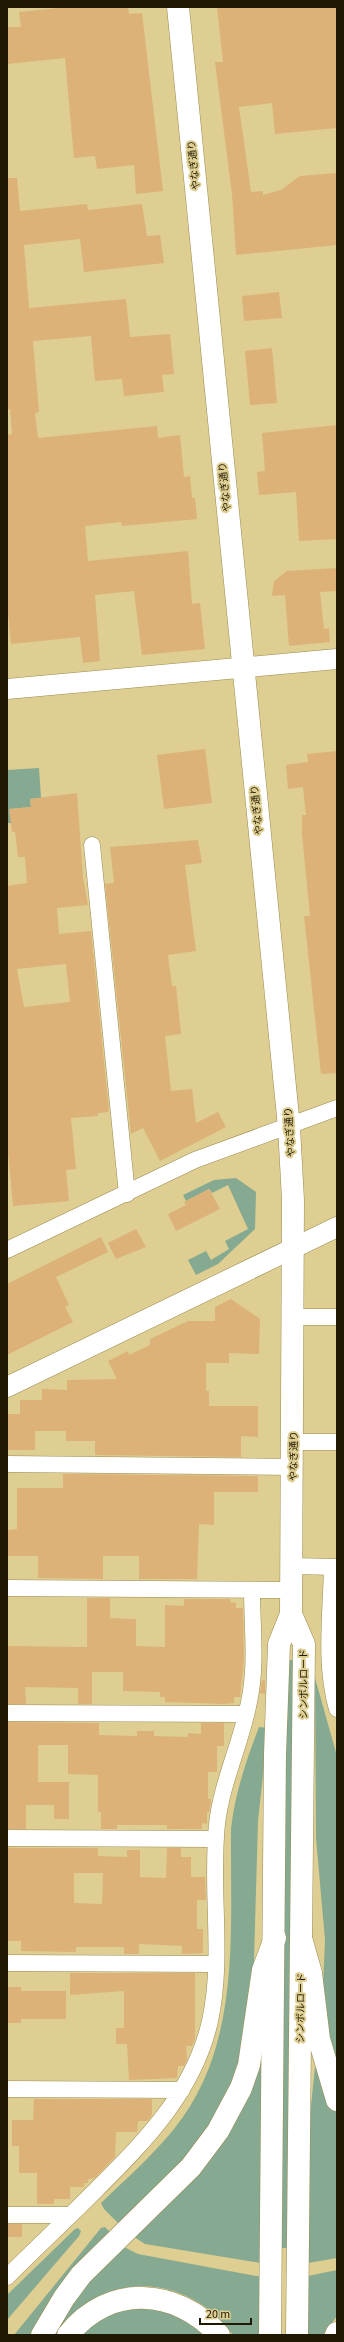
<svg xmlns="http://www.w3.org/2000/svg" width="344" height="2342" font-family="'Source Sans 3','Noto Sans JP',sans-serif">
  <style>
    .green { fill: #85aa91 }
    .building { fill: #dcb278; fill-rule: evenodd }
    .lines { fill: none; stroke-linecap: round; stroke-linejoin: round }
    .minor-casing { stroke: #9a8b51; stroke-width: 17 }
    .tertiary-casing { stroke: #9a8b51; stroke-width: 21 }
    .secondary-casing { stroke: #9a8b51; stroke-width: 23 }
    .trunk-casing { stroke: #9a8b51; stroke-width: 23 }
    .minor { stroke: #fff; stroke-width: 16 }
    .tertiary { stroke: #fff; stroke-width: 20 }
    .secondary { stroke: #fff; stroke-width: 22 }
    .trunk { stroke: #fff; stroke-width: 22 }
    .labels { text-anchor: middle; stroke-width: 4; stroke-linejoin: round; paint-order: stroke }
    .street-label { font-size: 10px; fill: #1f1802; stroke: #dece92 }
  </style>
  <rect width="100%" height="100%" fill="#dece92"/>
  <path class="green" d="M39,768l2,30 -11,1 1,8 -21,2 1,14h-4v-53z
    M236,1178l20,14 -1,37 -37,35 -22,11 -8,-15 18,-9 5,9 18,-11 -4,-8 23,-12 -20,-44 -16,8 -3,-4 -23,12 -3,-6 31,-15z
    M286,1660h10l-7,588h-8z
    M315,1678l22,78v320l-15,-68 3,-68 -9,-102z
    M259,1727l9,1 -10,93 -5,174 -20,93 -42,66 -71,71 -16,-16 -3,-6c25,-24 51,-47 73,-74 68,-84 56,-198 57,-300 4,-36 15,-68 28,-102z
    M262,2055l-1,208 -116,-19 -14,-9z
    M315,2067h2l20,47v144l-29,5 2,-148z
    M105,2227l6,6 -78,102h-19l87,-107z
    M78,2228l3,3 -2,5 -72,84v-25l68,-66z
    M122,2246l16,8 124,23 -3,58h-26c-45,-63 -134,-67 -177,0h-7l22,-36z
    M337,2270v46l-14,19h-16l1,-59z
    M160,2306l49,29h-130l34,-25z"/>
  <path class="building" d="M68,7h60l1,7 13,-1 21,178 -27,3 -2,-29 -37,4 -2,-13 -21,2 -9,-100 -58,6v-37h14l-2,-15z
    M217,7h119l1,121 -62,6 -3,-31 -33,4 12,85 12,-1v4l18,-5 19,-14 37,-3v72l-101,10 -4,-61 -17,-132h8z
    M7,178h10l3,33 67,-7 1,6 54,-6 5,32 13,-1 4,28 -80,9 -4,-33 -56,6 5,63 97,-9 4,38 40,-3 4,40 -12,1 2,17 -40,4 -2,-17 -27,2 -4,-45 -58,5 6,71 -4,1 3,25 119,-12 1,12 22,-3 4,42 6,-1 2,22h3l2,21 -75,7 -1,-4 -36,4 3,35 100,-10 4,53 8,-1 5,46 -63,6 -8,-64 -39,4 5,66 -17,2 -3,-26 -69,7 -4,-41v-168l5,-1 -2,-25h-3z
    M279,292l3,26 -38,3 -2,-25z
    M272,348l5,55 -27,2 -5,-54z
    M337,425v114l-38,2 -3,-49 -37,3 -2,-23 8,-1 -3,-38z
    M337,568v23l-17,1 4,37 5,-1 1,14 -41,4 -4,-51 -13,1 2,-15 13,-10z
    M205,749l7,54 -48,6 -7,-54z
    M337,751v322l-16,1 -17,-158h6l-8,-82v-19h4l-3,-28 -15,2 -2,-24 22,-3 -1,-8z
    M77,793l6,84 5,28 -31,3 2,26 32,-3 18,181 -11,1v3l-27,2 5,51 -10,1 3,31 -56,5 -6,-64v-256l20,-3 -2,-26h-7l-3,-25h-3l-3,-23 22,-2 -1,-8zM66,964l4,38 -46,5 -7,-38z
    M198,840l4,23 -17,2 11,86 -28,4 4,31h4l5,48 -16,2 6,55 21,-2 4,34 22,-11 8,15 -66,34 -17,-33 -12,6 -26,-250 9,-1 -4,-36z
    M209,1189l11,20 -44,22 -8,-17 18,-9 -2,-3z
    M136,1229l10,18 -30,12 -8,-16z
    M101,1237l7,15 -52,25 13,28 -4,2 8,15 -66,33v-71z
    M231,1299l29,20 -1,35 -30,-1v10h-23v28h3v15h49v31l-17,-1v21l-146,-2v-14h-29v-10h-31v19h-28v-36h13v-14h22v-11l25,1v-10l50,-1 -9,-18 20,-10 1,4 21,-10v-6l38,-18h27v-14z
    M63,1474l195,2v16h-44v33l-15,-1 -2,55h-58v-23h-36v23l-65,-1v-22h-31v-26l10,-1v-41h46z
    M87,1598h23v20l26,1v27l29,1v-42l19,1v-7h46v3l6,1v5h7l1,52 -4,37h-6v6l-10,1 -59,-2v-5h-5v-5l-37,-1v-19h-31v32h-14v-16l-53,-1 1,17h-19v-58l80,1z
    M262,1680h3v14l-5,-1z
    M7,1722l92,1v12l38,1v-5h17v5l34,1v-4l13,1v-11h23v23h-7v26h-9v27h3v3l-2,10h-2v12l-5,-1v6h-35v-4h-50v4h-16v-17h-3v-37l-30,-1v-29h-30v37h31v37h-15v-14h-28v24h-19z
    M7,1848h91v8l29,1v-7h13v27l26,1 1,-30h14v9h10v20h14l1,23h-9v29h6v24l-21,1v-8l-43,-2v10h-15v-7h-48v5l-55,-1v-10h-14zM74,1873h29l-1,31 -28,-1z
    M70,1973h125v66l-3,7h-6l1,14 -3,6h-6l-1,12 -48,2 -2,-36h-11v-16h8v-37l-54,4z
    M7,1987h14v4h45v28h-45v4h-14z
    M34,2099h118v16l-4,6h-10l-1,11h-21l-1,25 -20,21 -7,1v4h-4v4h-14v12h-16v5h-17v-31h-18v-27h-7v-26h21z
    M7,2224h15v13h-15z"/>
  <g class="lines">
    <defs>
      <path id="minor" d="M92,845l35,349
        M7,1250l188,-90 142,-52
        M294,1317h43
        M293,1442h44
        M7,1464l285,3
        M292,1566l45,1
        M332,1567c-1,46 -8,98 5,142
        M7,1588l284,2
        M7,1713l239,1
        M7,1838l209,1
        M7,1963l208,1
        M7,2089l175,1
        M7,2215h63
        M7,2277c29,-29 59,-57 88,-86 50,-50 99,-99 115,-170 14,-64 0,-132 7,-197 5,-43 24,-80 32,-122 8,-36 3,-76 3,-112"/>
      <path id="tertiary" d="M7,689l330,-30
        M7,1387l330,-160"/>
      <path id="secondary" d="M178,7l111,1120 4,73 -2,414 -12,30 -4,110 -5,581
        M291,1614l13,30 -7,691"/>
      <path id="trunk" d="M301,1938l10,35 8,66 18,61
        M42,2335l22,-37 17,-23 110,-108 27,-36 23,-43 8,-23 14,-95 12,-32
        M68,2335c41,-52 109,-47 151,0
        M336,2335l1,-2"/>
    </defs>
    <use href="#minor" class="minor-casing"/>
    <use href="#tertiary" class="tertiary-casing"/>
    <use href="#secondary" class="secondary-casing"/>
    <use href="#trunk" class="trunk-casing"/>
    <use href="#minor" class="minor"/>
    <use href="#tertiary" class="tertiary"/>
    <use href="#secondary" class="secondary"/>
    <use href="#trunk" class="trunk"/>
  </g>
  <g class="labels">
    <g class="street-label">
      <text transform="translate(193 165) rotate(-96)" y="4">やなぎ通り</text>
      <text transform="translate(224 487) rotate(-96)" y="4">やなぎ通り</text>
      <text transform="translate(256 810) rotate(-96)" y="4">やなぎ通り</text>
      <text transform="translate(289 1132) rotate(-94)" y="4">やなぎ通り</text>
      <text transform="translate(293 1456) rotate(-89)" y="4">やなぎ通り</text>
      <text transform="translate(303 1684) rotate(-90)" y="4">シンボルロード</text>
      <text transform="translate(300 2008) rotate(-89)" y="4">シンボルロード</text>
    </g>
  </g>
  <rect width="344" height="2342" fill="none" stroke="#1f1802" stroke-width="16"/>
  <path d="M200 2318v6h51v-6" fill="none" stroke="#1f1802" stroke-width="2"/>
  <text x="206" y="2318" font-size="12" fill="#1f1802" stroke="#dece92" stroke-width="3" paint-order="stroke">20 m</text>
</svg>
